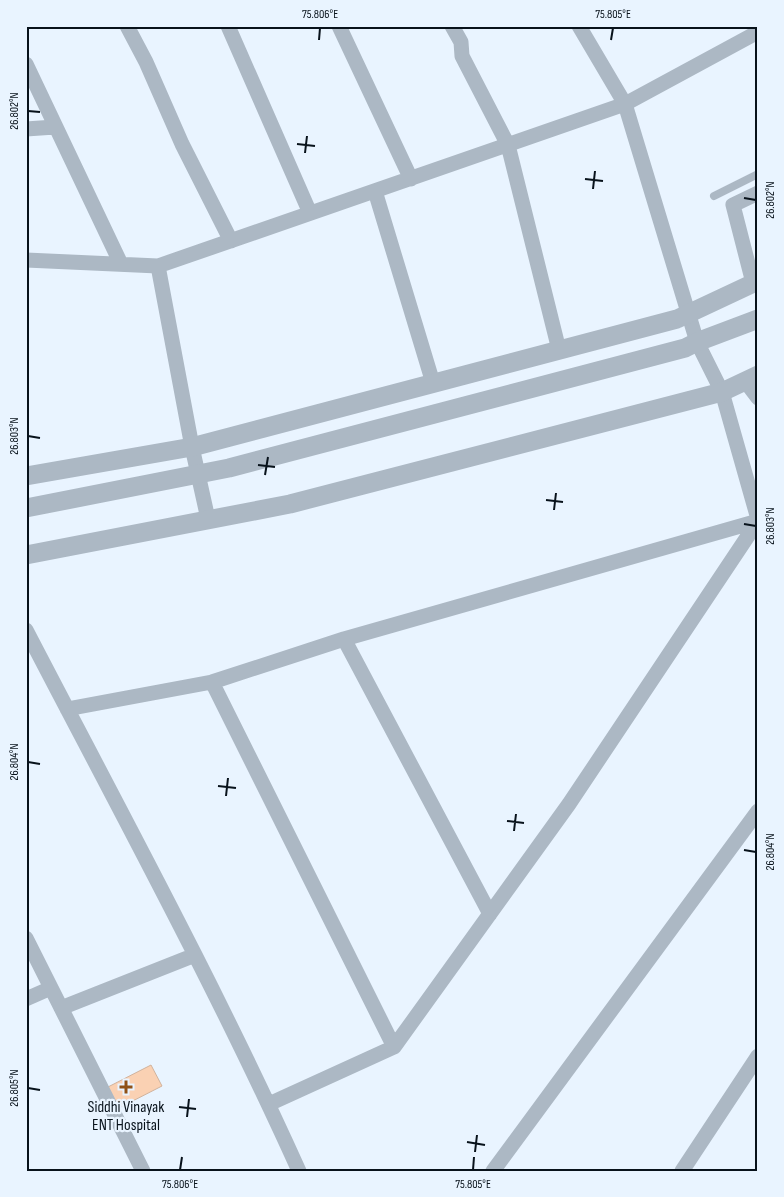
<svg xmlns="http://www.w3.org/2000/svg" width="784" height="1197" font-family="'Sofia Sans Condensed',sans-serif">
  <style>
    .building { fill: #fad1b3; stroke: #d1b39d }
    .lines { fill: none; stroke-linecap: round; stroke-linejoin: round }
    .service { stroke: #acb8c4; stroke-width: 8 }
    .minor { stroke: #acb8c4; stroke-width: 15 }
    .tertiary { stroke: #acb8c4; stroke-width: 19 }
    .ticks { fill: none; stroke: #08121b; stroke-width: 2 }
    .poi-dot { fill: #8f5116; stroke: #e9f4ff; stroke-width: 2 }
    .labels { text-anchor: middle; stroke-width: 4.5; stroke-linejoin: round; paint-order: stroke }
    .poi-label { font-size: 16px; fill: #08121b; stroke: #e9f4ff }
    .neatline { fill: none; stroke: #08121b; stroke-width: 2 }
    .ticks-label { font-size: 12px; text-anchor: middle; fill: #08121b }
  </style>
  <rect width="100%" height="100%" fill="#e9f4ff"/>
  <path class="building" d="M151,1065l11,21 -45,23 -11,-21z"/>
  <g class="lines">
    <path class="service" d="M714,196l44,-22"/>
    <path class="minor" d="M127,26l19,36 36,82 49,97
      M228,26l82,187
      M339,26l72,153
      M452,26l9,16 1,14 46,89 51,205
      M579,26l46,78 72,238 25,50 36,127
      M26,64l95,200
      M26,129l29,-2
      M375,191l58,192
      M26,260l132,6 34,181 16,72
      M158,266l467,-162 133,-72
      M753,283l-20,-78 25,-12
      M745,381l13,17
      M26,630c93,179 190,357 273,541
      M344,639l146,275
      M212,682l182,365
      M67,709l145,-27 132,-43 414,-118
      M26,938l117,233
      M26,999l25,-11
      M61,1008l134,-53
      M269,1104l125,-57 175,-243 189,-283
      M493,1171l265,-360
      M682,1171l76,-115"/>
    <path class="tertiary" d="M26,476l166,-29 485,-128 81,-38
      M26,508l203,-40 456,-120 12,-6 61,-23
      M26,555l264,-51 432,-112 36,-17"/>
  </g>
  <path class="ticks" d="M319,40l1,-12M611,40l2,-12M28,111l12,1M297,144l18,2M305,153l2,-17M585,179l18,2M593,189l2,-18M744,198l12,2M28,436l12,2M258,465l17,2M265,475l3,-18M546,500l17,2M554,510l2,-17M744,524l12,2M28,762l12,2M218,786l18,2M226,796l2,-18M507,821l17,2M514,831l2,-17M744,850l12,2M28,1088l12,2M179,1107l17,2M187,1117l2,-18M467,1142l18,3M475,1152l2,-17M180,1170l2,-13M473,1170l1,-13"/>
  <path class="poi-dot" d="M123.5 1079.5h5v5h5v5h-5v5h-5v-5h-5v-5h5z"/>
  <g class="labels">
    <g class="poi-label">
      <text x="126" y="1112">Siddhi Vinayak<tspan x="126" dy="18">ENT Hospital</tspan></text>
    </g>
  </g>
  <rect width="784" height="1197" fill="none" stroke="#e9f4ff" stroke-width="55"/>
  <rect x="28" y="28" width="728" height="1142" class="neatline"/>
  <g class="ticks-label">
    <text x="320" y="18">75.806°E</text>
    <text x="613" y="18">75.805°E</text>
    <text transform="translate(14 111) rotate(-90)" y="4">26.802°N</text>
    <text transform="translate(770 200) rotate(-90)" y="4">26.802°N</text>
    <text transform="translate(14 436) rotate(-90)" y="4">26.803°N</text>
    <text transform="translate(770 526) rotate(-90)" y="4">26.803°N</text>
    <text transform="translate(14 762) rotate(-90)" y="4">26.804°N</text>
    <text transform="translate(770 852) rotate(-90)" y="4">26.804°N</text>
    <text transform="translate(14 1088) rotate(-90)" y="4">26.805°N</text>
    <text x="180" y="1188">75.806°E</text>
    <text x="473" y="1188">75.805°E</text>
  </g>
</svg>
